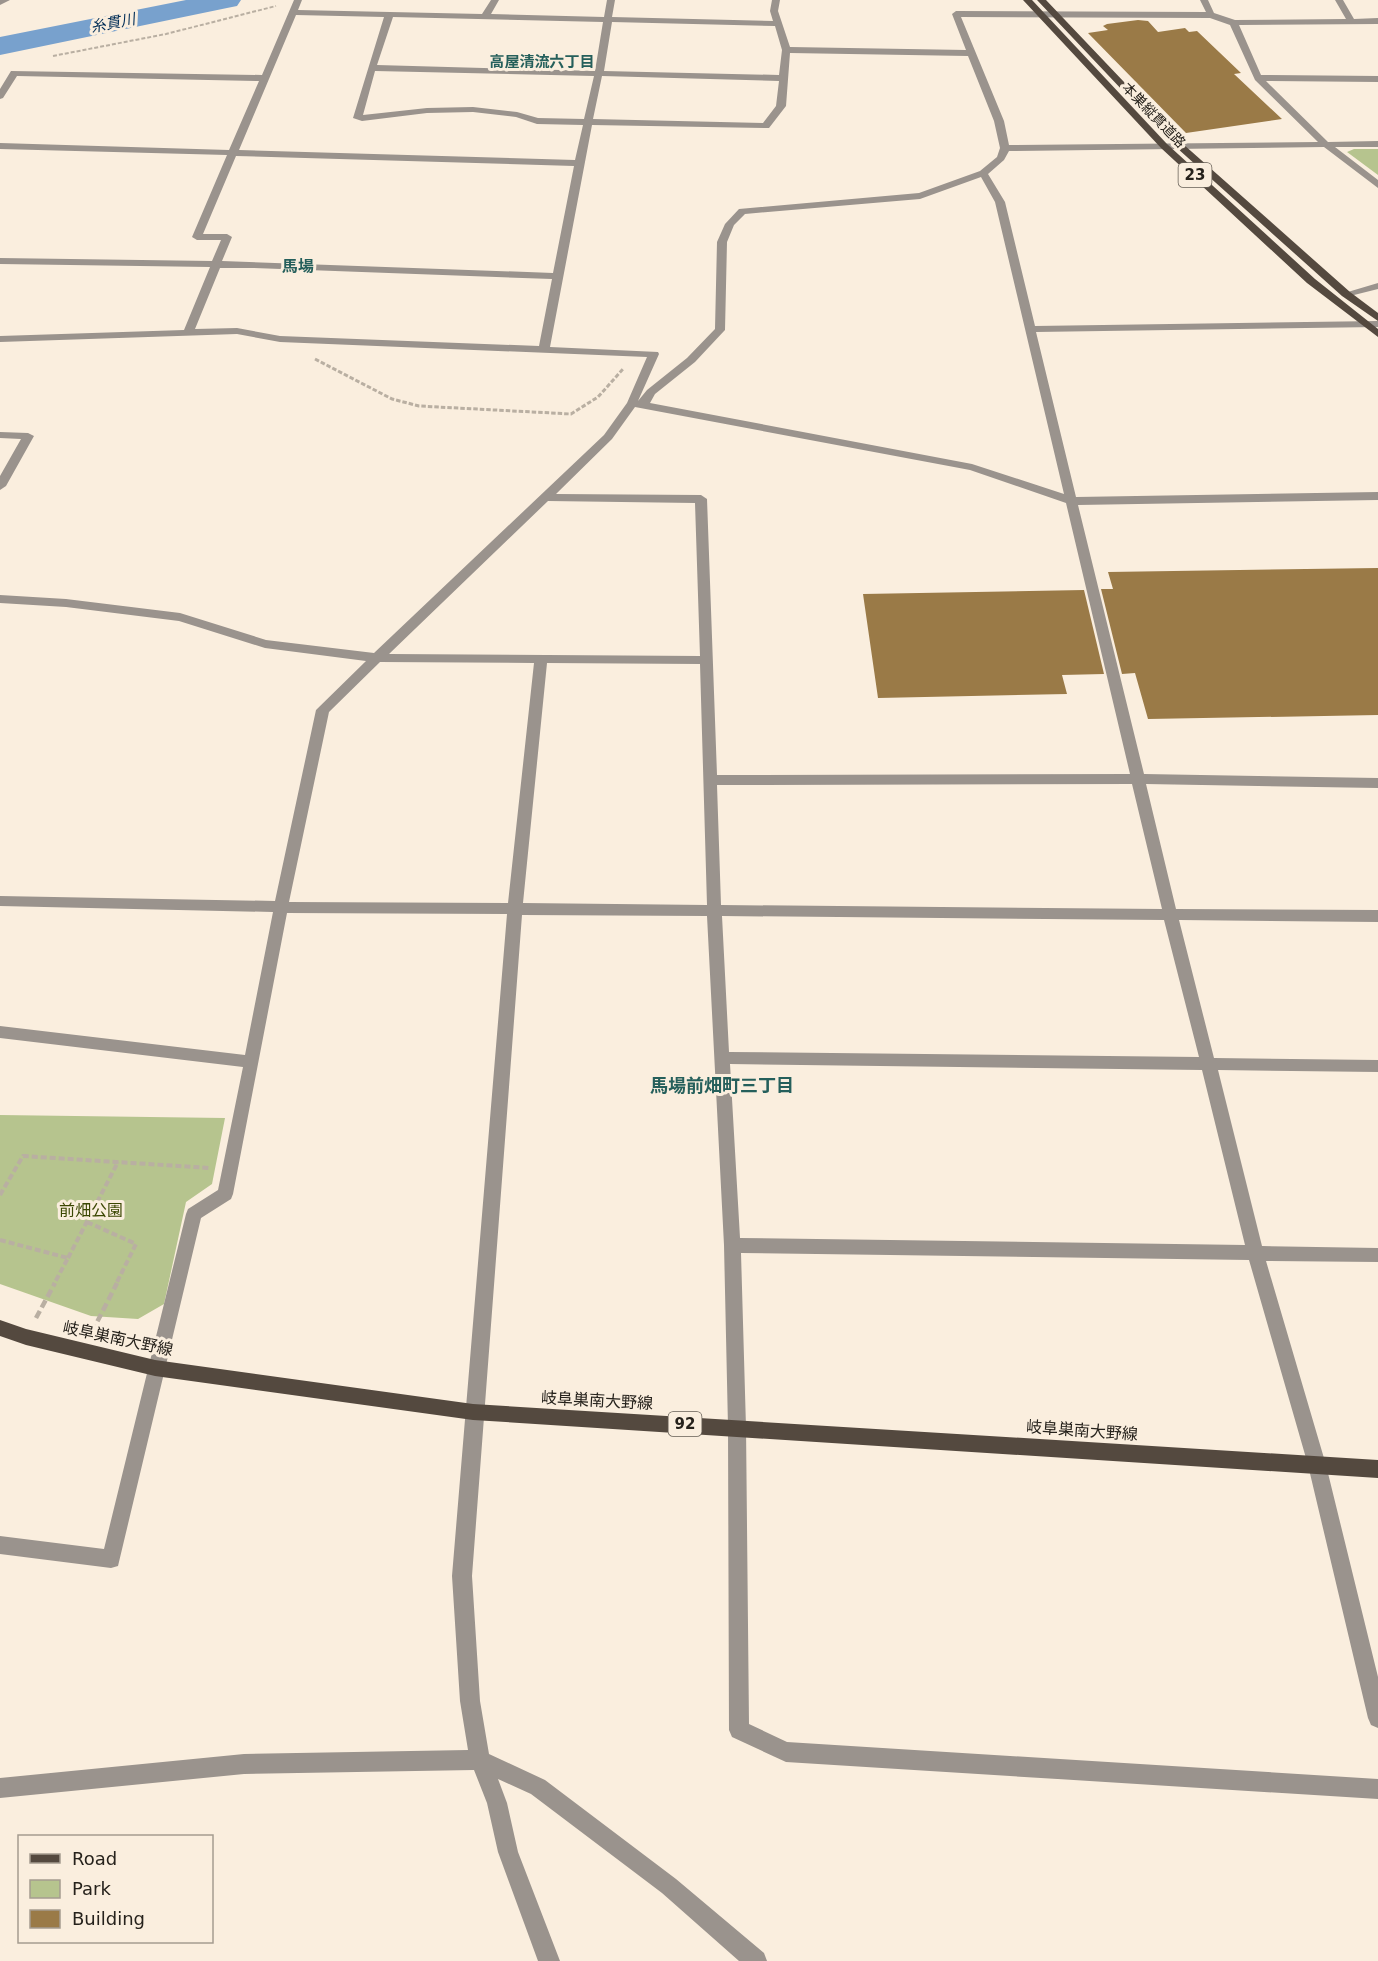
<svg xmlns="http://www.w3.org/2000/svg" width="1378" height="1961" font-family="'DejaVu Sans','Noto Sans JP',sans-serif">
  <style>
    .green { fill: #b6c48e }
    .lines { fill: none; stroke-linecap: round; stroke-linejoin: round }
    .river { fill: #78a1cd; fill-rule: evenodd }
    .building { fill: #9a7a47 }
    .path-far3 { stroke: #b9afa2; stroke-width: 2; stroke-dasharray: 4 2; stroke-linecap: butt }
    .path-far2 { stroke: #b9afa2; stroke-width: 3; stroke-dasharray: 4.5 2; stroke-linecap: butt }
    .path-far1 { stroke: #b9afa2; stroke-width: 4; stroke-dasharray: 6 3; stroke-linecap: butt }
    .path { stroke: #b9afa2; stroke-width: 4.5; stroke-dasharray: 8 4; stroke-linecap: butt }
    .minor { fill: #9a938d; fill-rule: evenodd }
    .major { fill: #54493f; fill-rule: evenodd }
    .labels { text-anchor: middle; stroke-width: 6; stroke-linejoin: round; paint-order: stroke }
    .far-street-label { font-size: 14px; fill: #26221c; stroke: #faeede }
    .far-water-label { font-size: 15px; font-style: italic; fill: #002d56; stroke: #faeede }
    .far-neighbourhood-label { font-size: 15px; font-weight: bold; fill: #255f5b; stroke: #faeede }
    .shield { fill: #faeede; stroke: #665f56; stroke-width: 1.5 }
    .shield-label { font-size: 15px; font-weight: bold; fill: #26221c }
    .far-quarter-label { font-size: 16px; font-weight: bold; fill: #255f5b; stroke: #faeede }
    .park-label { font-size: 16px; fill: #3b4703; stroke: #faeede }
    .street-label { font-size: 16px; fill: #26221c; stroke: #faeede }
    .neighbourhood-label { font-size: 18px; font-weight: bold; fill: #255f5b; stroke: #faeede }
  </style>
  <rect width="100%" height="100%" fill="#faeede"/>
  <path class="green" d="M1354,149h24v26l-31,-23z
    M0,1115l225,3 -13,66 -26,18 -22,102 -26,15 -47,-3 -91,-32z"/>
  <g class="lines">
    <path class="river" d="M186,0h55l-4,6 -10,2 -227,47v-18z"/>
  </g>
  <path class="building" d="M1138,20l10,1 10,11 27,-4 4,4 8,-1 44,42 -7,1 48,45 -96,14 -98,-100 20,-3 -5,-4 4,-2z
    M1378,568v147l-230,4 -13,-46 -13,1 -21,-85h12l-5,-17z
    M1084,590l20,84 -42,1 5,19 -189,4 -15,-104z"/>
  <g class="lines">
    <path class="path-far3" d="M53,56l113,-22 110,-28"/>
    <path class="path-far2" d="M315,359l77,40 27,7 152,8 27,-17 25,-28"/>
    <path class="path-far1" d="M0,1195l23,-39 187,12
      M87,1222l49,22 -20,40
      M0,1240l68,18 -14,26
      M68,1258l50,-96"/>
    <path class="path" d="M36,1318l19,-35
      M92,1332l25,-49"/>
    <path class="minor" d="M0,0h10l-10,5z
      M294,0h8l-4,10 184,4 9,-14h8l-8,14 113,3 3,-17h8l-3,17 161,4 -3,-10 2,-11h8l-2,11 12,36 176,3 -14,-36 4,-3 250,1 -6,-12h8l6,13 21,7 111,-1 -11,-19h8l11,19 24,-1v6l-139,1 22,50 117,1v6l-112,-1 62,61 50,-1v6h-43l43,33v8l-54,-41 -315,4 -5,9 -16,14 17,28 30,124 343,-5v6l-342,5 40,165 302,-5v8l-300,5 66,269 234,4v10l-232,-4 30,125 202,1v12l-199,-2 35,138 164,2v12l-160,-2 44,176 116,2v14l-112,-1 60,204 52,212v51l-7,-3 -3,-7 -60,-253 -59,-205 -508,-7 5,174 3,297 38,18 591,37v20l-592,-37 -54,-25 -3,-7 -1,-303 -4,-182 -17,-329 -185,-1 -50,661 8,125 9,53 56,26 131,99 88,74 3,8h-28l-77,-68 -131,-99 -33,-15 9,24 11,49 42,109h-22l-40,-109 -11,-49 -13,-33 -230,4 -244,24v-20l244,-24 224,-4 -8,-49 -8,-125 55,-662 -220,-1 -54,281 -2,5 -30,19 -83,348 -7,2 -111,-14v-18l104,13 82,-335 2,-5 30,-19 25,-123 -243,-29v-12l245,29 28,-143 -273,-6v-10l275,5 41,-191 50,-49 -101,-13 -86,-27 -113,-14 -66,-4v-8l66,4 114,14 86,27 108,13 230,-218 23,-32 20,-46 -367,-15 -43,-8 -237,8v-6l184,-6 26,-63 -210,-3v-6l212,3 9,-21h-24l-5,-3 35,-82 -227,-6v-6l229,7 30,-69 -242,-5 -14,22 -3,1v-10l11,-18 251,4zM296,15l88,2 -31,101 9,3 65,-8 46,-1 43,5 21,7 46,1 -8,35 -336,-10zM393,17l210,5 -8,49 -218,-6zM961,17l249,1 20,7 25,55 63,62 -309,3 -5,-24zM612,22l163,4 7,24 -3,25 -175,-4zM790,53l178,3 26,65 6,27 -3,9 -17,14 -61,22 -180,16 -14,15 -8,18 -2,87 -28,29 -40,32 -9,11 21,-47 -1,-2 -108,-5 42,-222 177,3 17,-22zM375,71l219,5 -10,43 -46,-1 -21,-6 -44,-5 -46,1 -64,7zM602,76l177,5 -3,25 -13,17 -170,-4zM236,156l338,10 -21,107 -331,-12 10,-24 -5,-3h-24zM981,177l14,25 69,292 -92,-30 -322,-61 5,-9 40,-32 30,-32 2,-88 7,-17 11,-11 175,-15zM220,268h33l299,11 -13,67 -259,-10 -43,-8 -42,1zM635,407l335,63 96,33 64,271 -413,1 -10,-276 -6,-4 -145,-1 56,-55zM548,501l147,2 5,153 -311,-2zM380,662l154,1 -26,240 -219,-1 40,-190zM547,663l153,1 7,241 -184,-2zM1132,784l30,125 -441,-4 -4,-120zM722,916l442,4 35,137 -470,-5zM730,1064l472,6 43,175 -505,-7z
      M1378,283v6l-32,8 -5,-3z
      M0,432l28,1 6,3 -28,50 -6,4v-14l21,-37 -21,-1z"/>
    <path class="major" d="M1023,0h9l135,144 148,135 63,50v8l-71,-54 -146,-135z
      M1037,0h9l137,144 167,148 28,21v8l-36,-25 -165,-148z
      M0,1320l26,9 129,31 318,44 905,56v18l-905,-58 -318,-44 -129,-31 -26,-9z"/>
  </g>
  <g class="labels">
    <g class="far-street-label">
      <text transform="translate(1154 115) rotate(46)" y="5">本巣縦貫道路</text>
    </g>
    <g class="far-water-label">
      <text transform="translate(113 23) rotate(-11)" y="5">糸貫川</text>
    </g>
    <g class="far-neighbourhood-label">
      <text x="542" y="67">高屋清流六丁目</text>
    </g>
    <g class="shield">
      <rect x="1178.5" y="163" width="33" height="24" rx="4.5"/>
      <rect x="668.5" y="1412" width="33" height="24" rx="4.5"/>
    </g>
    <g class="shield-label">
      <text x="1195" y="180">23</text>
      <text x="685" y="1429">92</text>
    </g>
    <g class="far-quarter-label">
      <text x="298" y="272">馬場</text>
    </g>
    <g class="park-label">
      <text x="91" y="1216">前畑公園</text>
    </g>
    <g class="street-label">
      <text transform="translate(118 1338) rotate(12)" y="6">岐阜巣南大野線</text>
      <text transform="translate(597 1400) rotate(3)" y="6">岐阜巣南大野線</text>
      <text transform="translate(1082 1430) rotate(4)" y="6">岐阜巣南大野線</text>
    </g>
    <g class="neighbourhood-label">
      <text x="722" y="1092">馬場前畑町三丁目</text>
    </g>
  </g>
  <rect x="18" y="1835" width="195" height="108" fill="#faeede" stroke="#a59c90" stroke-width="1.5"/>
  <rect x="30" y="1854" width="30" height="9" fill="#54493f" stroke="#a59c90" stroke-width="1.5"/>
  <text x="72" y="1865" font-size="18" fill="#26221c">Road</text>
  <rect x="30" y="1880" width="30" height="18" fill="#b6c48e" stroke="#a59c90" stroke-width="1.5"/>
  <text x="72" y="1895" font-size="18" fill="#26221c">Park</text>
  <rect x="30" y="1910" width="30" height="18" fill="#9a7a47" stroke="#a59c90" stroke-width="1.5"/>
  <text x="72" y="1925" font-size="18" fill="#26221c">Building</text>
</svg>
